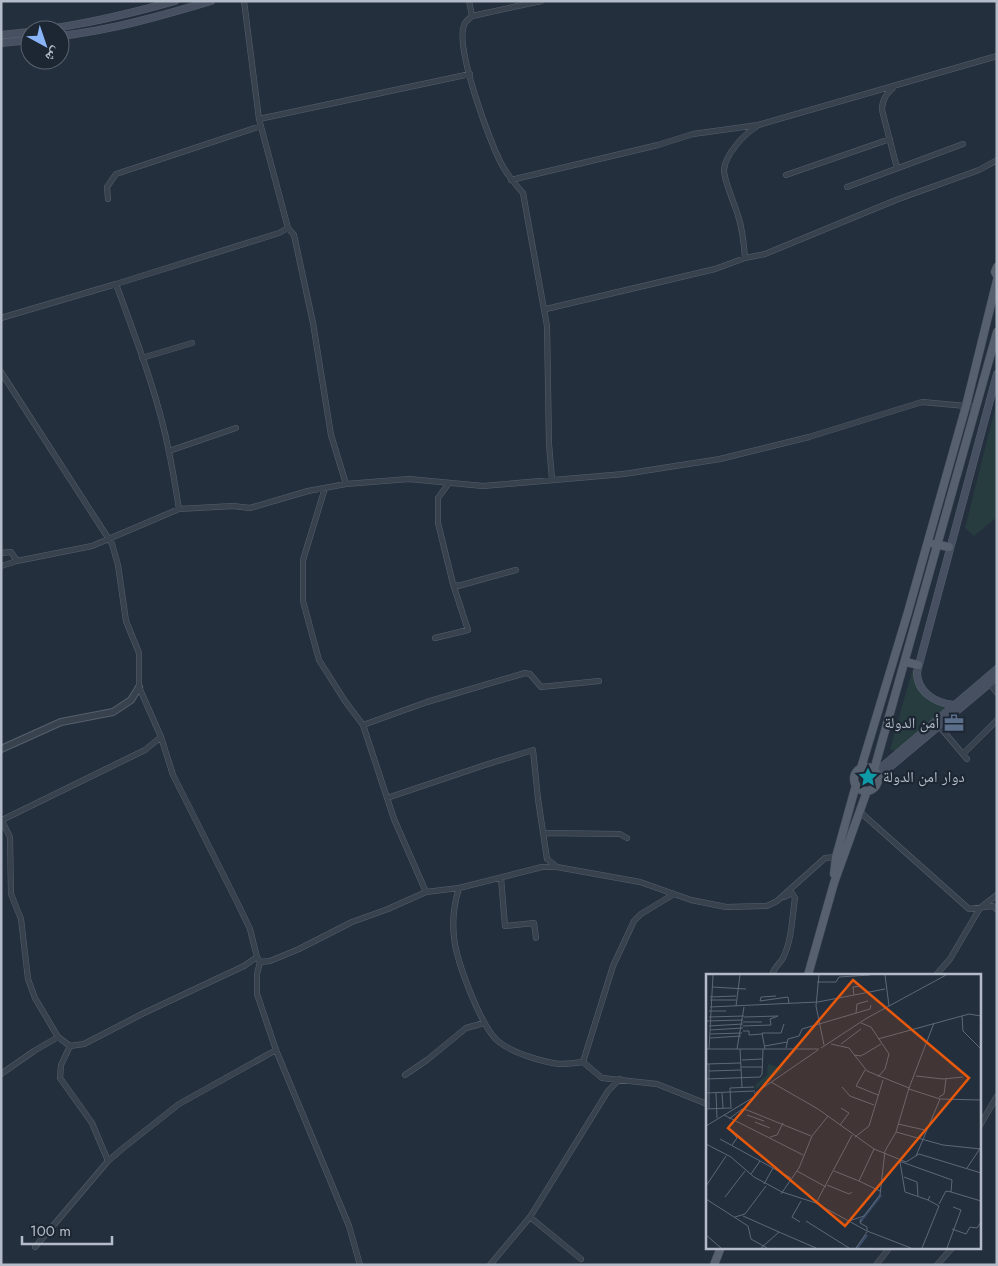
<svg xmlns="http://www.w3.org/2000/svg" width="998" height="1266" font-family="Jost,'Noto Naskh Arabic',sans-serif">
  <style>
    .green { fill: #263c3f }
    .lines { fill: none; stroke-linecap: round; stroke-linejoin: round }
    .minor-casing { stroke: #565f6c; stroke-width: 6 }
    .tertiary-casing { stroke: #565f6c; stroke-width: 8 }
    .secondary-casing { stroke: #565f6c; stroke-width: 8 }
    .primary-casing { stroke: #414a57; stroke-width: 9 }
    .minor { stroke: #38414e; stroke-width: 5 }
    .tertiary { stroke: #38414e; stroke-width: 6 }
    .secondary { stroke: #465061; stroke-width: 7 }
    .primary { stroke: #56606e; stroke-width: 8 }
    .labels { text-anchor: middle; stroke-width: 4.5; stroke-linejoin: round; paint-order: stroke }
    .poi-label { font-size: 15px; fill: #b4bcc9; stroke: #1d2633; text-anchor: end }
    .inset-river { fill: none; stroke: #394c67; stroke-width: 2.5 }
    .inset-road { fill: none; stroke: #5e6776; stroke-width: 1 }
    .view { fill: #e8590c; fill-opacity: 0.15; stroke: #e8590c; stroke-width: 2.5 }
    .inset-edge { fill: none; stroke: #b4bcc9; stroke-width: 2.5 }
  </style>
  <rect width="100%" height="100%" fill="#242f3e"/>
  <path class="green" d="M997,401v116l-23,19 -9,-8z
    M913,668c4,26 13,28 35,38l-53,45 -5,-2z"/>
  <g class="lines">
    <defs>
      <path id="minor" d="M244,1l15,118 29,109 6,7 19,88 18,112 15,49
        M469,1l3,15
        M541,1l-69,15c-2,2 -7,6 -8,9 -9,23 26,118 38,140 6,11 13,19 21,28l24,133 2,118 3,35
        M894,87c-8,7 -12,13 -12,23l15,58
        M259,119l211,-45
        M786,175l104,-36
        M511,180l147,-35 35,-11 65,-9 239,-69
        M847,187l116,-43
        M108,199l-1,-12 9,-13 145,-48
        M745,258c-1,-13 -2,-26 -6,-39 -3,-13 -15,-37 -15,-49 1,-15 20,-36 32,-43
        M546,309l169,-40 30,-11 20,-4 131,-54 83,-30 18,-10
        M1,318l115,-34
        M142,358l50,-15
        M1,372l111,172 6,21 8,56 13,32v34l22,50 12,38 64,127 13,27 7,28 3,5 10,-1 29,-12 53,-27 36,-13 38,-17 33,-4 83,-21h15l83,15 51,18 35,7 41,-1 10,-5 48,-43 11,-1
        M169,451l67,-23
        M449,483l-11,15v25l15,61 5,2 58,-16
        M325,488l-22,72v41l16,59 26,41 18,24 31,94 32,73
        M179,509c-3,-19 -6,-38 -10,-57 -11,-57 -33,-113 -53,-168l163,-51 9,-5
        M1,553l10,-1 6,9
        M1,566l16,-5 75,-15 87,-37 54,-3 17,2 58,-17 38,-7 63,-5 74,7 141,-12 96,-15 89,-22 113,-35 55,5
        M435,638l33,-8 -15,-46
        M989,683l8,10
        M363,725l64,-23 98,-29 5,1 11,13 58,-6
        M939,726l28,33
        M963,754l34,-34
        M387,798l98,-33 48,-15 5,49 9,60 10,8
        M859,811l110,98 24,-3 4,4
        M1,819l9,18 1,57 10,25 7,60 7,19 23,39 12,9 14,-2 60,-31 100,-47 13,-9
        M2,820l143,-70 16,-13
        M543,833l77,1 7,4
        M501,878l4,48 29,-3 2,15
        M459,888c-5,16 -7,32 -5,49 2,23 27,91 45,105 14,11 43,20 61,22 7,0 15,-1 23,-2l19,16 55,6 50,20
        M260,962l-3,12v20l19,56 73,176 11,39
        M772,975c2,-8 8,-11 11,-17 9,-18 9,-40 12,-60l-3,-5 -8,4
        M936,975l14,-16 30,-51 17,-13
        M70,1046l-9,19 -1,13 32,45 16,38
        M583,1062l30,-96 21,-45 7,-7 33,-20
        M1,1074l33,-23 24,-14
        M405,1075l22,-15 39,-32 18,-5
        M979,1127l18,-31
        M530,1217l51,42
        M35,1247l73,-86 14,-12 57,-45 97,-54
        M490,1265l40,-48 78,-126 12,-12
        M876,1265l14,-18
        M937,1265l16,-18"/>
      <path id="tertiary" d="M1,749l60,-27 52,-10 18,-12 8,-13"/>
      <path id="secondary" d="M41,30c47,-6 88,-16 134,-29
        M1,35l29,-3
        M60,36c52,-6 101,-20 151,-35
        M1,43l29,-3
        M954,705c-19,-2 -37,-13 -37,-33l80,-298
        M876,772l121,-103
        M878,777l119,-100"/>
      <path id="primary" d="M997,267l-2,5 2,4
        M934,544l15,3
        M906,662l12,3
        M854 779a12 12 0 1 1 24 0a12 12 0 1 1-24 0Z
        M861,768l47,-156 58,-206 31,-126
        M874,770l123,-438
        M834,874l2,-17 20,-72
        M808,975l26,-92 33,-92
        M714,1265l7,-18"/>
    </defs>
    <use href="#minor" class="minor-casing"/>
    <use href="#tertiary" class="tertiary-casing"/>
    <use href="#secondary" class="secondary-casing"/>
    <use href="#primary" class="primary-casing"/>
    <use href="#minor" class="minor"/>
    <use href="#tertiary" class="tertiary"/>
    <use href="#secondary" class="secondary"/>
    <use href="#primary" class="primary"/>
  </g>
  <defs>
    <symbol id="office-bare" viewBox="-9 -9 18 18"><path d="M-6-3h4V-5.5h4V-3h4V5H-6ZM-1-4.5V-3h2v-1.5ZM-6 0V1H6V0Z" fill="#5c6f8a" stroke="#1d2633" stroke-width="2.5" paint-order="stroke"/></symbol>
    <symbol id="sight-bare" viewBox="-9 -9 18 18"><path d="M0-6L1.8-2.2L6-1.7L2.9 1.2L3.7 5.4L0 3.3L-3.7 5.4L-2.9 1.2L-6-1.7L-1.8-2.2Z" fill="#0f9aa8" stroke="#1d2633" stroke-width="2.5" paint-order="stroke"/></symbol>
  </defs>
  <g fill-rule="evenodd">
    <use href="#office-bare" x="940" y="709" width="28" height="28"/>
    <use href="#sight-bare" x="854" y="763" width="28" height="28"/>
  </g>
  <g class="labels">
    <g class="poi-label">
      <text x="939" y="728">أمن الدولة</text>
      <text x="883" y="782" text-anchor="start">دوار امن الدولة</text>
    </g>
  </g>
  <g transform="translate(706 974)">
    <rect width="275" height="275" fill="#242f3e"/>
    <path d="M62,90l16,5 -28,20 -1,-4 12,-10z" fill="#263c3f"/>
    <path class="inset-river" d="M154,248l21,-27M151,274l10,-13"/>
    <path class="inset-road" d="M113,1l-3,31 8,39M179,1l4,31M111,8h19l3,-5 31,-2M6,13l34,2M148,21l-1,-8 8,-1M4,23l26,-1M4,26h26M54,27l28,-4 1,7M54,27l1,-4 15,-1M30,32l4,-31M4,33l108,-5 67,-13M3,37h17M150,39l1,-9 11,-3M256,42l1,15 18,18M3,43l35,-1M38,43l34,-1M0,47l37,-1M37,48h19M155,49l10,4 18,27 -4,15 -7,8M3,52l34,-2M37,52l28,-1 -1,-6 8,-3M4,56l33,-2M37,57h6v4l13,-1M4,60l32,-1M4,64l31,-2M172,65l91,-25 12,2M125,70l18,4 18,23 42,17 -13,44 -11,19 -5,44 -16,21 -15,5M135,70l20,-15M59,72l22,-4M80,74l2,-9 11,-3 3,-7 68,-20 1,-4M115,74l46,-30 79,-43M0,75h113M3,75l4,-74M31,75l7,-42M34,75l2,38M59,75l-3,-16h19l3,-9M148,81l7,1 20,-12M36,86l21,-1M0,90l35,-1M3,90v45M35,93h22M159,96l-9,16 22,9M3,97l32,-1M210,102l27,3 20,-2M0,105l54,-2 2,-3 1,-25M65,108l47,27 56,40 32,13 13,-8 62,19M136,113l8,9 24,9M203,114l25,-65M203,115l31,10 -24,57M0,119l49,-2M10,119l1,25M16,119l1,15M48,120l64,-44M233,123l5,-3 2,-15M234,125l41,1M0,135l24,-1M25,135l-1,-21 24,-1M18,141l79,40M41,141l17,6M23,145l13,-10 5,1 64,26M49,148l15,6M192,150l27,6M134,151l9,-12 -8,-5M0,152l48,-29M25,157l6,7 -5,7M190,158l47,13 38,4M64,163l7,-2 6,-12M149,163l14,-11 14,-46M14,165l71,39M0,170l25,13 23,20 28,15 34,11 51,28 44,17M193,187l53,19 -1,12 30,9M194,188l5,30 23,8 2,-4M261,194l14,-21M91,197l29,16M128,197l25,10 15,-32M45,200l9,-13M198,203l13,5 1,14M153,207l21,10M58,210l9,-16M121,211l22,9 3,-2M0,212l20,-30M75,220l18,-26 13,-32 16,-20M19,223l20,-26M0,225l42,27 3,13 16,9M110,229l36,-68M233,230l7,-13 5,1M37,242l36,16M29,243l10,-3 21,-28M155,245l-1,4 7,4v4M100,247l43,27M94,248l-8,-5 9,-16M246,255l14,5 4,-7 7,1 4,-6M0,261l15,13M55,274l18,-16 37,16M150,274l11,-16M216,274l17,-42 -11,-6M241,274l14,-38 -8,-3"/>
    <path class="view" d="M147,6l116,98 -124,148 -117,-98z"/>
    <rect width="275" height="275" class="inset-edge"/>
  </g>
  <rect width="998" height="1266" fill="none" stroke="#b4bcc9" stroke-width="5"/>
  <g transform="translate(45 45) rotate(140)"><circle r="24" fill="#1d2633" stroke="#59626f"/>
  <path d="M0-4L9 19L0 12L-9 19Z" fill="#8ab4f8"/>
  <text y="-8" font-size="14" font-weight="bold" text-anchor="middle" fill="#b4bcc9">ش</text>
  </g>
  <path d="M22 1236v8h90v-8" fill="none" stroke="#b4bcc9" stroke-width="2.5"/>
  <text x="30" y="1236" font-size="15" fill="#b4bcc9" stroke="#1d2633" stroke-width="4" paint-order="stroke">100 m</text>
</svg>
